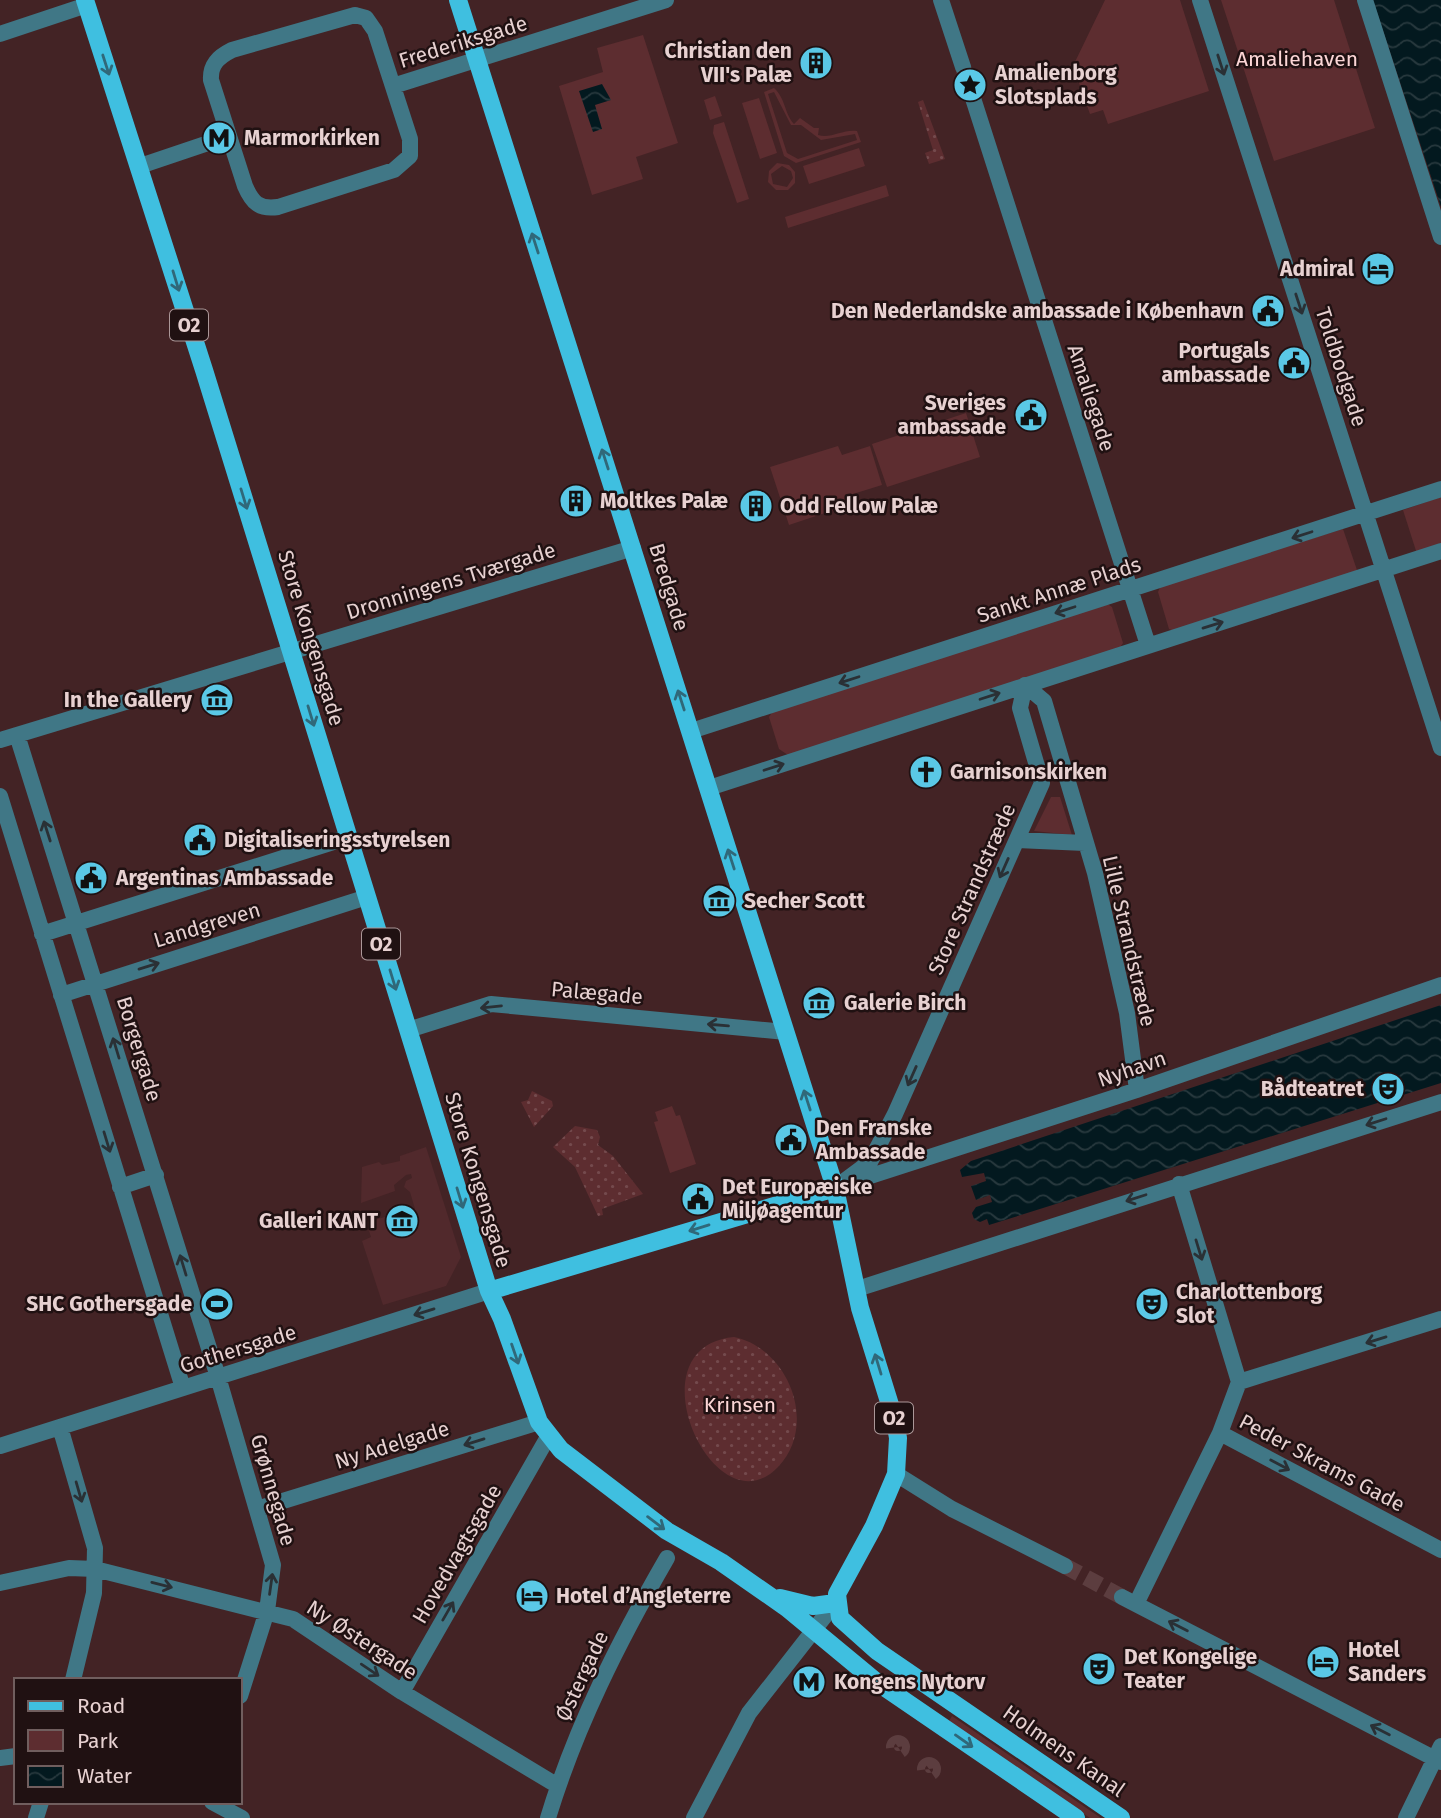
<svg xmlns="http://www.w3.org/2000/svg" width="1441" height="1818" font-family="'Fira Sans',sans-serif">
  <style>
    .built { fill: #51292c }
    .green { fill: #5d2d30; fill-rule: evenodd }
    .garden { fill: url(#garden-dots) }
    .water { fill: url(#water-waves) }
    .lines { fill: none; stroke-linecap: round; stroke-linejoin: round }
    .minor-tunnel { stroke: #5c3d3f; stroke-width: 16; stroke-dasharray: 16 8; stroke-linecap: butt }
    .minor { stroke: #407786; stroke-width: 16 }
    .major { stroke: #3fbfe0; stroke-width: 18 }
    .oneway { stroke: #306879 }
    .oneway2 { stroke: #2a3035 }
    .labels { text-anchor: middle; stroke-width: 5; stroke-linejoin: round; paint-order: stroke }
    .shield { fill: #201112; stroke: #ab9798; stroke-width: 2 }
    .shield-label { font-size: 19px; font-weight: bold; fill: #e7d1d1 }
    .street-label { font-size: 21px; fill: #e7d1d1; stroke: #201112 }
    .poi-label { font-size: 21px; font-weight: bold; fill: #e7d1d1; stroke: #201112; text-anchor: start }
    .park-label { font-size: 21px; fill: #fcd6d6; stroke: #201112 }
  </style>
  <defs>
    <pattern id="garden-dots" width="8" height="8" patternUnits="userSpaceOnUse" patternTransform="scale(1.75)"><rect width="8" height="8" fill="#5d2d30"/><path d="M2 2h.1M6 6h.1" fill="none" stroke="#744a4d" stroke-width="1.8" stroke-linecap="round"/></pattern>
    <pattern id="water-waves" width="16" height="10" patternUnits="userSpaceOnUse" patternTransform="scale(1.75)"><rect width="16" height="10" fill="#03191f"/><path d="M0 5q4-4 8 0t8 0" fill="none" stroke="#28393e"/></pattern>
  </defs>
  <rect width="100%" height="100%" fill="#432325"/>
  <path class="built" d="M426,1147l35,110 -15,29 -63,19 -21,-64 9,-4 -5,-15 49,-13 -5,-17 -6,-5 2,-6 6,-3 -1,-4 -5,1 -12,10 1,6 -34,12 1,-36 17,-5 3,3 18,-4v-5z"/>
  <path class="green" d="M1105,0h75l29,91 -101,33 -5,-14 -13,4 -17,-48z
    M1221,0h113l41,128 -101,33z
    M643,35l35,108 -42,14 7,22 -51,16 -33,-109 44,-14 -6,-24z
    M774,88c12,11 10,25 20,36l6,-6 14,10h5l-1,7c13,4 25,-6 39,-4l4,11 -65,21 -12,-7 -20,-64zM774,92l17,33h10l20,15 34,-6 2,6 -59,19 -11,-6 -19,-59z
    M715,96l7,20 -12,4 -6,-20z
    M759,98l18,55 -17,6 -18,-56z
    M724,122l25,77 -12,4 -24,-70 1,-8z
    M859,148l6,18 -56,18 -6,-18z
    M777,163l12,2 6,7v11l-7,7h-12l-8,-8 1,-11zM782,166l9,5 2,7 -6,9 -14,-3 -2,-10z
    M886,185l3,11 -101,32 -3,-11z
    M966,413l14,44 -93,30 -15,-43z
    M838,446l4,9 28,-9 12,39 -29,9 2,9 -66,22 -19,-58z
    M1441,497v49l-24,8 -14,-44z
    M1343,529l15,44 -182,59 -7,-3 -11,-37 3,-7z
    M1106,603l6,4 11,36 -4,6 -331,106 -9,-6 -10,-32 4,-6z
    M1051,797h9l12,38 -38,-4z
    M672,1106l4,10 4,-1 16,49 -26,9 -16,-51 4,-1 -3,-9z
    M952,1716l149,102h-11l-141,-97z"/>
  <path class="garden" d="M923,100l22,59 -16,5 -4,-11 8,-3 -15,-48z
    M532,1091l20,10 1,5 -19,21 -13,-25 7,-2z
    M575,1126l22,4 3,7 -2,8 15,11 30,38 -41,15 1,6 -5,1 -23,-49 -22,-20z
    M734,1337c54,11 85,87 44,130 -63,66 -149,-120 -44,-130z"/>
  <path class="water" d="M1373,0h68v207z
    M602,84l9,16 -16,5 7,24 -9,3 -14,-41z
    M1441,1005v78l-452,142 -2,-6 -7,3 -6,-3 -2,-6 4,-6 16,-5 -2,-7 -14,5 -5,-14 15,-5 -2,-8 -22,4 -2,-7 11,-9z"/>
  <g class="lines">
    <path class="minor-tunnel" d="M963,67l8,25
      M1065,1566l57,31
      M894 1747a4 4 0 1 1 8 0a4 4 0 1 1-8 0Z
      M925 1769a4 4 0 1 1 8 0a4 4 0 1 1-8 0Z"/>
    <path class="minor" d="M941,0l22,67
      M1200,0l241,748
      M1365,0l76,237
      M355,15l11,3 9,13 35,108v17l-16,14 -116,37c-19,3 -26,-5 -33,-21l-34,-106c-1,-15 7,-23 21,-30z
      M0,34l87,-29
      M393,86l273,-86
      M971,92l177,553
      M140,166l89,-30
      M691,731l750,-242
      M17,735l201,642 55,188 -6,46 -27,85
      M0,740l633,-192
      M709,788l732,-237
      M0,796l183,592
      M1017,840l68,3
      M42,934l307,-97
      M61,995l306,-98
      M408,1030l83,-26 295,28
      M849,1183l288,-93 304,-105
      M120,1187l36,-12
      M835,1188l35,-26 25,-48 147,-331 -22,-75 5,-23 19,16 51,172 32,140 10,77
      M857,1289l584,-187
      M1239,1382l202,-63
      M60,1427l35,121 -1,45 -21,87
      M1220,1433l221,117
      M0,1446l489,-155
      M896,1474l56,35 113,57
      M257,1509l282,-87
      M0,1583l69,-15 26,1 198,50 109,73 156,94
      M1122,1597l319,165
      M1136,1604l84,-171 19,-51 -60,-198
      M402,1692l146,-255
      M0,1758l16,-2
      M212,1802l30,16
      M36,1818l5,-16
      M548,1818c28,-92 71,-177 119,-260
      M694,1818l55,-105 86,-110
      M1406,1818l35,-72"/>
    <path class="major" d="M85,0l119,370 285,921 13,28 37,103 22,28 106,81 54,31 66,46 87,72 202,138
      M458,0l377,1188 25,120 35,113 3,17 -2,36 -22,52 -37,68 3,24 37,33 244,167
      M489,1291l346,-103
      M780,1598l33,8 22,-3"/>
  </g>
  <defs><path id="oneway-shaft" d="M-6 0H5M1.5-3L5.5 0L1.5 3" fill="none" stroke-width="1.6" stroke-linecap="round" stroke-linejoin="round" transform="scale(1.75)"/></defs>
  <g class="oneway">
    <use href="#oneway-shaft" transform="translate(106 65) rotate(72)"/>
    <use href="#oneway-shaft" transform="translate(535 243) rotate(-108)"/>
    <use href="#oneway-shaft" transform="translate(176 281) rotate(73)"/>
    <use href="#oneway-shaft" transform="translate(605 459) rotate(-108)"/>
    <use href="#oneway-shaft" transform="translate(244 499) rotate(73)"/>
    <use href="#oneway-shaft" transform="translate(681 700) rotate(-108)"/>
    <use href="#oneway-shaft" transform="translate(311 716) rotate(73)"/>
    <use href="#oneway-shaft" transform="translate(731 859) rotate(-108)"/>
    <use href="#oneway-shaft" transform="translate(393 980) rotate(73)"/>
    <use href="#oneway-shaft" transform="translate(807 1100) rotate(-108)"/>
    <use href="#oneway-shaft" transform="translate(460 1198) rotate(73)"/>
    <use href="#oneway-shaft" transform="translate(699 1228) rotate(163)"/>
    <use href="#oneway-shaft" transform="translate(515 1354) rotate(71)"/>
    <use href="#oneway-shaft" transform="translate(878 1364) rotate(-107)"/>
    <use href="#oneway-shaft" transform="translate(656 1523) rotate(37)"/>
    <use href="#oneway-shaft" transform="translate(964 1741) rotate(35)"/>
  </g>
  <g class="oneway2">
    <use href="#oneway-shaft" transform="translate(1221 65) rotate(72)"/>
    <use href="#oneway-shaft" transform="translate(1299 304) rotate(72)"/>
    <use href="#oneway-shaft" transform="translate(1302 535) rotate(162)"/>
    <use href="#oneway-shaft" transform="translate(1065 610) rotate(162)"/>
    <use href="#oneway-shaft" transform="translate(1213 625) rotate(-17)"/>
    <use href="#oneway-shaft" transform="translate(849 680) rotate(162)"/>
    <use href="#oneway-shaft" transform="translate(990 696) rotate(-18)"/>
    <use href="#oneway-shaft" transform="translate(774 767) rotate(-18)"/>
    <use href="#oneway-shaft" transform="translate(47 831) rotate(-108)"/>
    <use href="#oneway-shaft" transform="translate(1004 868) rotate(114)"/>
    <use href="#oneway-shaft" transform="translate(149 966) rotate(-17)"/>
    <use href="#oneway-shaft" transform="translate(491 1007) rotate(174)"/>
    <use href="#oneway-shaft" transform="translate(718 1025) rotate(-175)"/>
    <use href="#oneway-shaft" transform="translate(116 1048) rotate(-107)"/>
    <use href="#oneway-shaft" transform="translate(912 1076) rotate(114)"/>
    <use href="#oneway-shaft" transform="translate(1376 1122) rotate(162)"/>
    <use href="#oneway-shaft" transform="translate(107 1142) rotate(73)"/>
    <use href="#oneway-shaft" transform="translate(1136 1198) rotate(162)"/>
    <use href="#oneway-shaft" transform="translate(1199 1250) rotate(73)"/>
    <use href="#oneway-shaft" transform="translate(183 1265) rotate(-107)"/>
    <use href="#oneway-shaft" transform="translate(424 1312) rotate(163)"/>
    <use href="#oneway-shaft" transform="translate(1376 1340) rotate(163)"/>
    <use href="#oneway-shaft" transform="translate(474 1442) rotate(163)"/>
    <use href="#oneway-shaft" transform="translate(1280 1465) rotate(28)"/>
    <use href="#oneway-shaft" transform="translate(79 1492) rotate(74)"/>
    <use href="#oneway-shaft" transform="translate(271 1584) rotate(-82)"/>
    <use href="#oneway-shaft" transform="translate(162 1585) rotate(14)"/>
    <use href="#oneway-shaft" transform="translate(448 1611) rotate(-60)"/>
    <use href="#oneway-shaft" transform="translate(1178 1626) rotate(-153)"/>
    <use href="#oneway-shaft" transform="translate(370 1670) rotate(34)"/>
    <use href="#oneway-shaft" transform="translate(1380 1730) rotate(-153)"/>
  </g>
  <defs>
    <symbol id="building-disc" viewBox="-11 -11 22 22"><circle r="9.5" fill="#5ac8e6" stroke="#201112"/><path d="M-4-6H4V6H1V3H-1V6H-4ZM-2.5-4.3h1.7v1.8h-1.7ZM.8-4.3h1.7v1.8H.8ZM-2.5-1h1.7V.8h-1.7ZM.8-1h1.7V.8H.8Z" fill="#111"/></symbol>
    <symbol id="sight-disc" viewBox="-11 -11 22 22"><circle r="9.5" fill="#5ac8e6" stroke="#201112"/><path d="M0-6L1.8-2.2L6-1.7L2.9 1.2L3.7 5.4L0 3.3L-3.7 5.4L-2.9 1.2L-6-1.7L-1.8-2.2Z" fill="#111"/></symbol>
    <symbol id="metro-disc" viewBox="-11 -11 22 22"><circle r="9.5" fill="#5ac8e6" stroke="#201112"/><path d="M-5.5 5V-5H-3L0 0L3-5H5.5V5H3V-.5L0 4L-3-.5V5Z" fill="#111"/></symbol>
    <symbol id="hotel-disc" viewBox="-11 -11 22 22"><circle r="9.5" fill="#5ac8e6" stroke="#201112"/><path d="M-6-4.5h1.5V1H6V5H4.5V3h-9V5H-6ZM-4 0a1.8 1.8 0 1 1 3.6 0ZM.5 0V-2.5h3Q6-2.5 6 0Z" fill="#111"/></symbol>
    <symbol id="civic-disc" viewBox="-11 -11 22 22"><circle r="9.5" fill="#5ac8e6" stroke="#201112"/><path d="M-.6-6.5H3V-4.5H.6V-3L4-1V1h2V6H-6V1h2V-1L-.6-3ZM-1.2 2.5V6h2.4V2.5Z" fill="#111"/></symbol>
    <symbol id="museum-disc" viewBox="-11 -11 22 22"><circle r="9.5" fill="#5ac8e6" stroke="#201112"/><path d="M0-6L6-3V-2H-6V-3ZM-5-1h2V3h-2ZM-1-1h2V3h-2ZM3-1h2V3H3ZM-6 4H6V6H-6Z" fill="#111"/></symbol>
    <symbol id="church-disc" viewBox="-11 -11 22 22"><circle r="9.5" fill="#5ac8e6" stroke="#201112"/><path d="M-1.2-6h2.4v3.5h3.3v2.4h-3.3V6h-2.4V-.1h-3.3v-2.4h3.3Z" fill="#111"/></symbol>
    <symbol id="theatre-disc" viewBox="-11 -11 22 22"><circle r="9.5" fill="#5ac8e6" stroke="#201112"/><path d="M-5-5.5Q0-4 5-5.5V0Q5 5 0 6Q-5 5-5 0ZM-3.3-2.5H-1v1.5H-3.3ZM1-2.5H3.3v1.5H1ZM-2.8 1Q0 5.5 2.8 1Z" fill="#111"/></symbol>
    <symbol id="stadium-disc" viewBox="-11 -11 22 22"><circle r="9.5" fill="#5ac8e6" stroke="#201112"/><path d="M0-5a6.5 5 0 1 0 0 10a6.5 5 0 1 0 0-10ZM-3.5-1.8h7v3.6h-7Z" fill="#111"/></symbol>
  </defs>
  <g fill-rule="evenodd">
    <use href="#building-disc" x="797" y="44" width="38" height="38"/>
    <use href="#sight-disc" x="951" y="66" width="38" height="38"/>
    <use href="#metro-disc" x="200" y="119" width="38" height="38"/>
    <use href="#hotel-disc" x="1359" y="250" width="38" height="38"/>
    <use href="#civic-disc" x="1249" y="292" width="38" height="38"/>
    <use href="#civic-disc" x="1275" y="344" width="38" height="38"/>
    <use href="#civic-disc" x="1012" y="396" width="38" height="38"/>
    <use href="#building-disc" x="557" y="482" width="38" height="38"/>
    <use href="#building-disc" x="737" y="487" width="38" height="38"/>
    <use href="#museum-disc" x="198" y="681" width="38" height="38"/>
    <use href="#church-disc" x="907" y="753" width="38" height="38"/>
    <use href="#civic-disc" x="181" y="821" width="38" height="38"/>
    <use href="#civic-disc" x="72" y="859" width="38" height="38"/>
    <use href="#museum-disc" x="700" y="882" width="38" height="38"/>
    <use href="#museum-disc" x="800" y="984" width="38" height="38"/>
    <use href="#theatre-disc" x="1369" y="1070" width="38" height="38"/>
    <use href="#civic-disc" x="772" y="1121" width="38" height="38"/>
    <use href="#civic-disc" x="679" y="1180" width="38" height="38"/>
    <use href="#museum-disc" x="383" y="1202" width="38" height="38"/>
    <use href="#stadium-disc" x="198" y="1285" width="38" height="38"/>
    <use href="#theatre-disc" x="1133" y="1285" width="38" height="38"/>
    <use href="#hotel-disc" x="513" y="1577" width="38" height="38"/>
    <use href="#hotel-disc" x="1304" y="1643" width="38" height="38"/>
    <use href="#theatre-disc" x="1080" y="1650" width="38" height="38"/>
    <use href="#metro-disc" x="790" y="1663" width="38" height="38"/>
  </g>
  <g class="labels">
    <g class="shield">
      <rect x="170" y="309.5" width="38" height="31" rx="5"/>
      <rect x="362" y="928.5" width="38" height="31" rx="5"/>
      <rect x="875" y="1402.5" width="38" height="31" rx="5"/>
    </g>
    <g class="shield-label">
      <text x="189" y="332">O2</text>
      <text x="381" y="951">O2</text>
      <text x="894" y="1425">O2</text>
    </g>
    <g class="street-label">
      <text transform="translate(463 42) rotate(-17)" y="7">Frederiksgade</text>
      <text transform="translate(1341 367) rotate(72)" y="7">Toldbodgade</text>
      <text transform="translate(1091 398) rotate(72)" y="7">Amaliegade</text>
      <text transform="translate(451 581) rotate(-17)" y="7">Dronningens Tværgade</text>
      <text transform="translate(669 587) rotate(73)" y="7">Bredgade</text>
      <text transform="translate(1059 590) rotate(-18)" y="7">Sankt Annæ Plads</text>
      <text transform="translate(311 638) rotate(73)" y="7">Store Kongensgade</text>
      <text transform="translate(972 889) rotate(-66)" y="7">Store Strandstræde</text>
      <text transform="translate(207 925) rotate(-17)" y="7">Landgreven</text>
      <text transform="translate(1129 941) rotate(77)" y="7">Lille Strandstræde</text>
      <text transform="translate(597 993) rotate(5)" y="7">Palægade</text>
      <text transform="translate(139 1049) rotate(73)" y="7">Borgergade</text>
      <text transform="translate(1132 1069) rotate(-19)" y="7">Nyhavn</text>
      <text transform="translate(478 1180) rotate(73)" y="7">Store Kongensgade</text>
      <text transform="translate(238 1349) rotate(-17)" y="7">Gothersgade</text>
      <text transform="translate(392 1445) rotate(-17)" y="7">Ny Adelgade</text>
      <text transform="translate(1322 1463) rotate(28)" y="7">Peder Skrams Gade</text>
      <text transform="translate(273 1490) rotate(74)" y="7">Grønnegade</text>
      <text transform="translate(457 1554) rotate(-60)" y="7">Hovedvagtsgade</text>
      <text transform="translate(362 1640) rotate(33)" y="7">Ny Østergade</text>
      <text transform="translate(582 1676) rotate(-65)" y="7">Østergade</text>
      <text transform="translate(1064 1751) rotate(35)" y="7">Holmens Kanal</text>
    </g>
    <g class="poi-label">
      <text x="792" y="58" text-anchor="end">Christian den<tspan x="792" dy="24">VII's Palæ</tspan></text>
      <text x="995" y="80">Amalienborg<tspan x="995" dy="24">Slotsplads</tspan></text>
      <text x="244" y="145">Marmorkirken</text>
      <text x="1354" y="276" text-anchor="end">Admiral</text>
      <text x="1244" y="318" text-anchor="end">Den Nederlandske ambassade i København</text>
      <text x="1270" y="358" text-anchor="end">Portugals<tspan x="1270" dy="24">ambassade</tspan></text>
      <text x="1006" y="410" text-anchor="end">Sveriges<tspan x="1006" dy="24">ambassade</tspan></text>
      <text x="600" y="508">Moltkes Palæ</text>
      <text x="780" y="513">Odd Fellow Palæ</text>
      <text x="192" y="707" text-anchor="end">In the Gallery</text>
      <text x="950" y="779">Garnisonskirken</text>
      <text x="224" y="847">Digitaliseringsstyrelsen</text>
      <text x="116" y="885">Argentinas Ambassade</text>
      <text x="744" y="908">Secher Scott</text>
      <text x="844" y="1010">Galerie Birch</text>
      <text x="1364" y="1096" text-anchor="end">Bådteatret</text>
      <text x="816" y="1135">Den Franske<tspan x="816" dy="24">Ambassade</tspan></text>
      <text x="722" y="1194">Det Europæiske<tspan x="722" dy="24">Miljøagentur</tspan></text>
      <text x="378" y="1228" text-anchor="end">Galleri KANT</text>
      <text x="1176" y="1299">Charlottenborg<tspan x="1176" dy="24">Slot</tspan></text>
      <text x="192" y="1311" text-anchor="end">SHC Gothersgade</text>
      <text x="556" y="1603">Hotel d’Angleterre</text>
      <text x="1348" y="1657">Hotel<tspan x="1348" dy="24">Sanders</tspan></text>
      <text x="1124" y="1664">Det Kongelige<tspan x="1124" dy="24">Teater</tspan></text>
      <text x="834" y="1689">Kongens Nytorv</text>
    </g>
    <g class="park-label">
      <text x="1297" y="66">Amaliehaven</text>
      <text x="740" y="1412">Krinsen</text>
    </g>
  </g>
  <rect x="14" y="1678" width="228" height="126" fill="#201112" stroke="#705e5e" stroke-width="2"/>
  <rect x="28" y="1701" width="35" height="10" fill="#3fbfe0" stroke="#705e5e" stroke-width="2"/>
  <text x="77" y="1713" font-size="21" fill="#e7d1d1">Road</text>
  <rect x="28" y="1730" width="35" height="21" fill="#5d2d30" stroke="#705e5e" stroke-width="2"/>
  <text x="77" y="1748" font-size="21" fill="#e7d1d1">Park</text>
  <rect x="28" y="1766" width="35" height="21" fill="url(#water-waves)" stroke="#705e5e" stroke-width="2"/>
  <text x="77" y="1783" font-size="21" fill="#e7d1d1">Water</text>
</svg>
